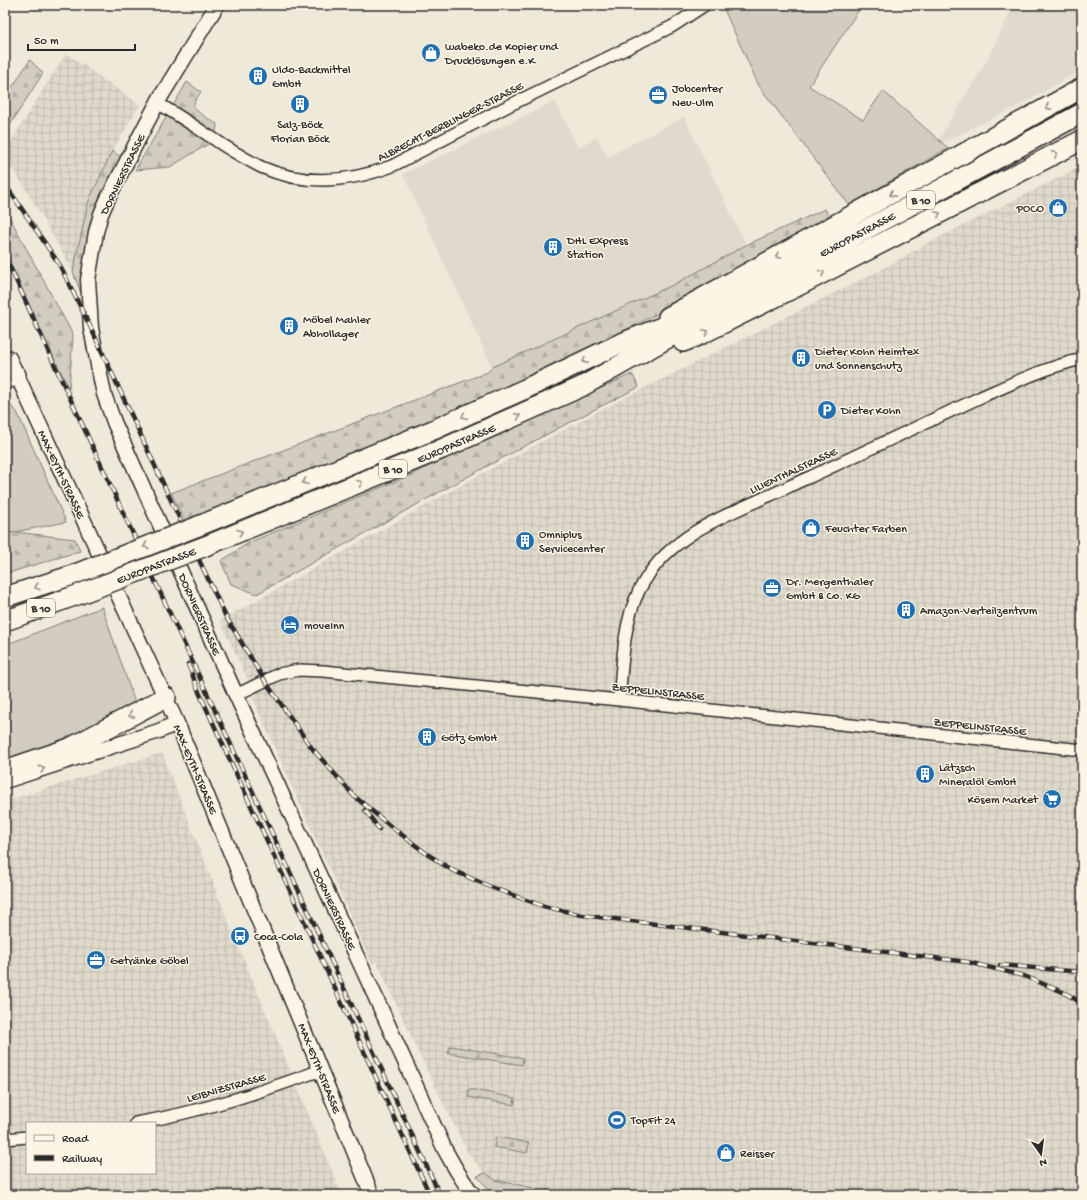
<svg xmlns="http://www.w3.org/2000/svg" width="1087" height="1200" font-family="'Gochi Hand',sans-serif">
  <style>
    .built { fill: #e0dacc }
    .industrial { fill: url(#industrial-grid); fill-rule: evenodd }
    .grass { fill: #d2cdc0; stroke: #7e7c76 }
    .forest { fill: url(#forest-firs); stroke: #7e7c76 }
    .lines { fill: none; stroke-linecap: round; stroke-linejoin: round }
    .minor-casing { stroke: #2b2b2b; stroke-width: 14 }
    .tertiary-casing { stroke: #2b2b2b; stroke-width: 17 }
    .trunk-casing { stroke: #2b2b2b; stroke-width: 22 }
    .minor { stroke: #fcf5e5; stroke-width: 11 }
    .tertiary { stroke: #fcf5e5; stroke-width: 14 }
    .trunk { stroke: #fcf5e5; stroke-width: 19 }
    .rail-casing { stroke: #2b2b2b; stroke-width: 4.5 }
    .rail { stroke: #fcf5e5; stroke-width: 3; stroke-dasharray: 9; stroke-linecap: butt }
    .trunk-bridge-casing { stroke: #2b2b2b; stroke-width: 22; stroke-linecap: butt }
    .trunk-bridge { stroke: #fcf5e5; stroke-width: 19 }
    .oneway { stroke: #949088 }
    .labels { text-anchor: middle; stroke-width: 3; stroke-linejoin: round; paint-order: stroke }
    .shield { fill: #fcf5e5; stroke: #6a6863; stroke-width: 1 }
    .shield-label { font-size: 11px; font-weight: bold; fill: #2b2b2b }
    .poi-label { font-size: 12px; fill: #2b2b2b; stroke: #fcf5e5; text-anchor: start }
    .street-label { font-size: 12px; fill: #2b2b2b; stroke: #fcf5e5 }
  </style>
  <defs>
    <pattern id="industrial-grid" width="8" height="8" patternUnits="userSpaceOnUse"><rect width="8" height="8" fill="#e0dacc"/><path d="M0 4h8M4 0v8" fill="none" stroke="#c0bbaf"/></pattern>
    <pattern id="forest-firs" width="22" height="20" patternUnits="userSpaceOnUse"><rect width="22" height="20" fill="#d2cdc0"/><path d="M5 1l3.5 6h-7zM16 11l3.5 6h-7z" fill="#b4b0a5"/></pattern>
  </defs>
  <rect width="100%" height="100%" fill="#efe9da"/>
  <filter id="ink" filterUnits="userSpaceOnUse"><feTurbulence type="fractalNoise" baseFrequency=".025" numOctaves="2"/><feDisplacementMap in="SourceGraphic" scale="8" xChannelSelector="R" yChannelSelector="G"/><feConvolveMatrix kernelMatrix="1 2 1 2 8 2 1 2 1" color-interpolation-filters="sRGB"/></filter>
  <g filter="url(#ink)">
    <path class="built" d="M1014,5h68v43l-7,14 7,4v4l-58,33 -82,40 -4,-3 48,-78z
      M555,101l23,46 19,-10 10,20 77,-40 62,128 -71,39 -183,83 -89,-193z"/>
    <path class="industrial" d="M66,53l74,52 -28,46 -24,52 -15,68 -46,-80 -22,-33v-7z
      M1082,166v1029h-579l-35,-42 -47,-95 -44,-96 -5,2 -120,-267 3,-2 -35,-74 254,-143 121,-65 291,-146 44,-25z
      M162,753l68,173 112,269h-337v-394zM27,1123h128v50h-128z"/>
    <path class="grass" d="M722,5h140l-53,81 54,34 20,-29 65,57 -99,57 -90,-119z
      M5,400l12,12 49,110 -51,10 -10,3z
      M102,607l33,96 -56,30 -74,28v-116z
      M469,1089l46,9 -1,7 -46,-8z
      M486,1173l9,7 38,8v7h-39l-17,-19z"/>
    <path class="forest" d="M30,60l13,13 -38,60v-35z
      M187,82l14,10c-2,3 -6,8 -7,11 -2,8 17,17 23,21l-2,16 -45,27 -35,3z
      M112,151l15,10 -19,37 -24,103 -11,-29 15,-69z
      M5,209l68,126 -4,54 -64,-135z
      M825,209l6,12 -158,85 -198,99 -287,121 -17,-33 317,-121 4,-5 183,-83 71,-39z
      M632,374l7,13c-130,65 -256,136 -382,207l-26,-10 -10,-23 29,-19 151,-63z
      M15,532l60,7 5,12 -75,23v-39z
      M450,1046l73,12 -1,7 -74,-12z
      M496,1137l33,6 -2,10 -33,-6z"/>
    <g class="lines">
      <defs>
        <path id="minor" d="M157,103c20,11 38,24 57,36 14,10 32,20 47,28 43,19 89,15 131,-1l116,-60 165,-80 32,-21
          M236,695l43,-21 20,-4 24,1 296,29 463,50
          M619,700c4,-40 4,-86 26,-120 27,-44 76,-63 121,-83 15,-6 29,-14 44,-20 57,-27 114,-53 171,-80 32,-14 66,-30 101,-38
          M136,1123c64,-11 125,-31 185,-53
          M5,1139l22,-2"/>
        <path id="tertiary" d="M217,5l-57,93 -16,30 -36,70 -7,16 -5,18 -8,48 3,48 7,37 6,29 10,28 122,273 129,279 80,176c9,16 17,32 29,45
          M5,360l4,-2 168,365 195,472
          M5,781l154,-50 18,-8"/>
        <path id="trunk" d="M668,317l414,-229
          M683,342l19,-8 100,-50 280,-144
          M5,380l11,-5
          M196,527l237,-97 92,-41 94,-45 67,-27
          M203,547l239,-98 139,-62 178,-100 323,-174
          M5,597l65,-21
          M5,621l72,-26
          M5,770l65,-22 96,-51"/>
      </defs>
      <use href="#minor" class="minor-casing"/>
      <use href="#tertiary" class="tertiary-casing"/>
      <use href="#trunk" class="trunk-casing"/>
      <use href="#minor" class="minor"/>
      <use href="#tertiary" class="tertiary"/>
      <use href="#trunk" class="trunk"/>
      <defs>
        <path id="rail" d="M5,184l54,80 32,64 77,166 58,123 39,64 46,66 43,49 35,29 38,29 25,16 41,18 50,18 39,9 386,47 56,14 39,16 19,11
          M5,256l45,99 390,840
          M188,664l11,28 35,77 196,426
          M365,810l14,19
          M1000,965l82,7"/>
      </defs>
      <use href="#rail" class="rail-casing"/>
      <use href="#rail" class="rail"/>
      <defs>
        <path id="trunk-bridge" d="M70,576l126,-49
          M77,595l126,-48"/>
      </defs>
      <use href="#trunk-bridge" class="trunk-bridge-casing"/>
      <use href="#trunk-bridge" class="trunk-bridge"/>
    </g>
    <defs><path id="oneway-chevron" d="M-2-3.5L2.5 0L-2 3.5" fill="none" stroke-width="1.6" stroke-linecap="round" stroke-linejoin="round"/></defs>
    <g class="oneway">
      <use href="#oneway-chevron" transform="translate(1048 107) rotate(151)"/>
      <use href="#oneway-chevron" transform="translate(1055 154) rotate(-28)"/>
      <use href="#oneway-chevron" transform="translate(892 194) rotate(151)"/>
      <use href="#oneway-chevron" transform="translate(938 214) rotate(-27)"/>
      <use href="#oneway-chevron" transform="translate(778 256) rotate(151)"/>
      <use href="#oneway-chevron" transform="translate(822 273) rotate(-27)"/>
      <use href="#oneway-chevron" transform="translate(706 332) rotate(-26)"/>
      <use href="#oneway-chevron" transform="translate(585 361) rotate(153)"/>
      <use href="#oneway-chevron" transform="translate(464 416) rotate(156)"/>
      <use href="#oneway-chevron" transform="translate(518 416) rotate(-24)"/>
      <use href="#oneway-chevron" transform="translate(305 482) rotate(158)"/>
      <use href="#oneway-chevron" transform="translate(360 483) rotate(-22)"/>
      <use href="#oneway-chevron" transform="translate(240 532) rotate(-22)"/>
      <use href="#oneway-chevron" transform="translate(146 546) rotate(159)"/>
      <use href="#oneway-chevron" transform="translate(37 587) rotate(161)"/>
      <use href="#oneway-chevron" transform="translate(131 715) rotate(152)"/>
      <use href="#oneway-chevron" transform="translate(42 769) rotate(-18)"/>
    </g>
  </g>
  <defs>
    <symbol id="shop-disc" viewBox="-11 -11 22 22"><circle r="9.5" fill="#1f6fb2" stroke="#fcf5e5"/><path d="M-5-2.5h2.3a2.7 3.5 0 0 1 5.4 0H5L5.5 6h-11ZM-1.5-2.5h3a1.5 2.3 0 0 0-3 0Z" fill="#fff"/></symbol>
    <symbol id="building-disc" viewBox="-11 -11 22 22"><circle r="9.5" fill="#1f6fb2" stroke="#fcf5e5"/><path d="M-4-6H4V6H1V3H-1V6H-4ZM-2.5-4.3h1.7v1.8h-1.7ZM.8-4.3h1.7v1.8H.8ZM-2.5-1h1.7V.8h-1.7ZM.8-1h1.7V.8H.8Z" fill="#fff"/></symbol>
    <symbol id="office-disc" viewBox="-11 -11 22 22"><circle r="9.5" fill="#1f6fb2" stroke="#fcf5e5"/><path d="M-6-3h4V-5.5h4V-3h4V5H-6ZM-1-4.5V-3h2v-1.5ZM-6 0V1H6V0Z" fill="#fff"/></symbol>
    <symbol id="parking-disc" viewBox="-11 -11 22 22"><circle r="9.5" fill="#1f6fb2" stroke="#fcf5e5"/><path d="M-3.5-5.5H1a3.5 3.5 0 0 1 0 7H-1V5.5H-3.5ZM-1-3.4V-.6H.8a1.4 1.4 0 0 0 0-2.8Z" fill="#fff"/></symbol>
    <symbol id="hotel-disc" viewBox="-11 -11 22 22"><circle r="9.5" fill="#1f6fb2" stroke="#fcf5e5"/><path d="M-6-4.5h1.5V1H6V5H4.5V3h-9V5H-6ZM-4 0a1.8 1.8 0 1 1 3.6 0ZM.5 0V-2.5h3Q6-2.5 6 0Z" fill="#fff"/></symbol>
    <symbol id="supermarket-disc" viewBox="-11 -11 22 22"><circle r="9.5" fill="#1f6fb2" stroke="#fcf5e5"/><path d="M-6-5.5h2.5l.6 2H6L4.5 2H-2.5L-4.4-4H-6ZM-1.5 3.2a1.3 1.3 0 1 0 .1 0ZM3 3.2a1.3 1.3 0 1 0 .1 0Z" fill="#fff"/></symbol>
    <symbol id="bus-disc" viewBox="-11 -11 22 22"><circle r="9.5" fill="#1f6fb2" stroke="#fcf5e5"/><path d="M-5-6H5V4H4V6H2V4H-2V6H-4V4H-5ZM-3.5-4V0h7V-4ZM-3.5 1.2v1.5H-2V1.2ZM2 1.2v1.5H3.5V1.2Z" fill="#fff"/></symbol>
    <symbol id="stadium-disc" viewBox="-11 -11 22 22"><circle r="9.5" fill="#1f6fb2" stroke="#fcf5e5"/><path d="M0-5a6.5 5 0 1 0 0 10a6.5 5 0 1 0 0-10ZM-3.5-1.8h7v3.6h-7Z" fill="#fff"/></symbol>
  </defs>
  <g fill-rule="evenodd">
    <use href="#shop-disc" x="420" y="42" width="22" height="22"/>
    <use href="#building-disc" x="247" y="65" width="22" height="22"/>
    <use href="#office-disc" x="647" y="84" width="22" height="22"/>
    <use href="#building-disc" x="289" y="93" width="22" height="22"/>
    <use href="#shop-disc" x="1047" y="197" width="22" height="22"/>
    <use href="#building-disc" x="542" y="236" width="22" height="22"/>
    <use href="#building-disc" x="278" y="315" width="22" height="22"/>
    <use href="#building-disc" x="790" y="347" width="22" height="22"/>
    <use href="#parking-disc" x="816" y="399" width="22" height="22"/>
    <use href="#shop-disc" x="800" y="517" width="22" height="22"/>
    <use href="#building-disc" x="514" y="530" width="22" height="22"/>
    <use href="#office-disc" x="761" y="577" width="22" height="22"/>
    <use href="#building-disc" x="895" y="599" width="22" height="22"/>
    <use href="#hotel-disc" x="279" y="614" width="22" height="22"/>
    <use href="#building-disc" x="416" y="726" width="22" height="22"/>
    <use href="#building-disc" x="914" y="763" width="22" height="22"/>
    <use href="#supermarket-disc" x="1041" y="788" width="22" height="22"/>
    <use href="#bus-disc" x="229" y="925" width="22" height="22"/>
    <use href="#office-disc" x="85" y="949" width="22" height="22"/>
    <use href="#stadium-disc" x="606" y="1109" width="22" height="22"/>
    <use href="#shop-disc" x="715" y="1142" width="22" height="22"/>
  </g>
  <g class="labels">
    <g class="shield">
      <rect x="907" y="191" width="28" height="18" rx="3"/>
      <rect x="379" y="460" width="28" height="18" rx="3"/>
      <rect x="27" y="599" width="28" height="18" rx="3"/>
    </g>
    <g class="shield-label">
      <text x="921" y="204">B 10</text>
      <text x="393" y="473">B 10</text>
      <text x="41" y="612">B 10</text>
    </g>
    <g class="poi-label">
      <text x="445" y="50">wabeko.de Kopier und<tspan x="445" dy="14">Drucklösungen e.K</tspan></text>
      <text x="272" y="73">Uldo-Backmittel<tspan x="272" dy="14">GmbH</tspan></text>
      <text x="672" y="92">Jobcenter<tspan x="672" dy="14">Neu-Ulm</tspan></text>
      <text x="300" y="128" text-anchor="middle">Salz-Böck<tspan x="300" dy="14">Florian Böck</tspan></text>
      <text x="1044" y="212" text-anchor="end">POCO</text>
      <text x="567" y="244">DHL Express<tspan x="567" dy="14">Station</tspan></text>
      <text x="303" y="323">Möbel Mahler<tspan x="303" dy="14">Abhollager</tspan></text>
      <text x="815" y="355">Dieter Kohn Heimtex<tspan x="815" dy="14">und Sonnenschutz</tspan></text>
      <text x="841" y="414">Dieter Kohn</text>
      <text x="825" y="532">Feuchter Farben</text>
      <text x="539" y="538">Omniplus<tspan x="539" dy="14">Servicecenter</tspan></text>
      <text x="786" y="585">Dr. Mergenthaler<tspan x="786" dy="14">GmbH &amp; Co. KG</tspan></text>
      <text x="920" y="614">Amazon-Verteilzentrum</text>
      <text x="304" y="629">moveInn</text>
      <text x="441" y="741">Götz GmbH</text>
      <text x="939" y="771">Lätzsch<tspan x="939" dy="14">Mineralöl GmbH</tspan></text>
      <text x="1038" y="803" text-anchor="end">Kösem Market</text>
      <text x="254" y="940">Coca-Cola</text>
      <text x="110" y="964">Getränke Göbel</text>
      <text x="631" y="1124">TopFit 24</text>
      <text x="740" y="1157">Reisser</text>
    </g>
    <g class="street-label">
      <text transform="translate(450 121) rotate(-27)" y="4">ALBRECHT-BERBLINGER-STRASSE</text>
      <text transform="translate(122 174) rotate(-64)" y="4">DORNIERSTRASSE</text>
      <text transform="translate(857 234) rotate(-28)" y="4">EUROPASTRASSE</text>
      <text transform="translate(456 443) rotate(-23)" y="4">EUROPASTRASSE</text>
      <text transform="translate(793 470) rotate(-25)" y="4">LILIENTHALSTRASSE</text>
      <text transform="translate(62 474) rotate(65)" y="4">MAX-EYTH-STRASSE</text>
      <text transform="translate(156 565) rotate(-21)" y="4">EUROPASTRASSE</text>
      <text transform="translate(200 614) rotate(66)" y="4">DORNIERSTRASSE</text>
      <text transform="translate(658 691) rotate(6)" y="4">ZEPPELINSTRASSE</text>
      <text transform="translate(980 726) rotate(6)" y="4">ZEPPELINSTRASSE</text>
      <text transform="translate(196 769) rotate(67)" y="4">MAX-EYTH-STRASSE</text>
      <text transform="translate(335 909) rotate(65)" y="4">DORNIERSTRASSE</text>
      <text transform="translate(320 1068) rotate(68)" y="4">MAX-EYTH-STRASSE</text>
      <text transform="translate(226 1087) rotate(-16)" y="4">LEIBNIZSTRASSE</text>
    </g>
  </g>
  <rect width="1087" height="1200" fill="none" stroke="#fcf5e5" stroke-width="20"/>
  <rect x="10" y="10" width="1067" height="1180" fill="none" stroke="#2b2b2b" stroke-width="1.5" filter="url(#ink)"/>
  <rect x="26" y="1122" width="130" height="52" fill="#fcf5e5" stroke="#a8a49b"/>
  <rect x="34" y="1135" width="20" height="6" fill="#fcf5e5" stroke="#a8a49b"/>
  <text x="62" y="1142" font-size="12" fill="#2b2b2b">Road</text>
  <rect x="34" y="1155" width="20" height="6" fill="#2b2b2b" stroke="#a8a49b"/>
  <text x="62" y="1162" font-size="12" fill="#2b2b2b">Railway</text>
  <g transform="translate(1041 1154) rotate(166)" stroke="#fcf5e5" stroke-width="3" paint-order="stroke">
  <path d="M0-3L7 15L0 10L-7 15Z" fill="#2b2b2b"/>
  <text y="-6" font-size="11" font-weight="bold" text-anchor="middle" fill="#2b2b2b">N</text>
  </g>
  <path d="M28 44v6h107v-6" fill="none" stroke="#2b2b2b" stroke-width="2"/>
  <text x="34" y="44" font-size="12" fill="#2b2b2b" stroke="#fcf5e5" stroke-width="3" paint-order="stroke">50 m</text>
</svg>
